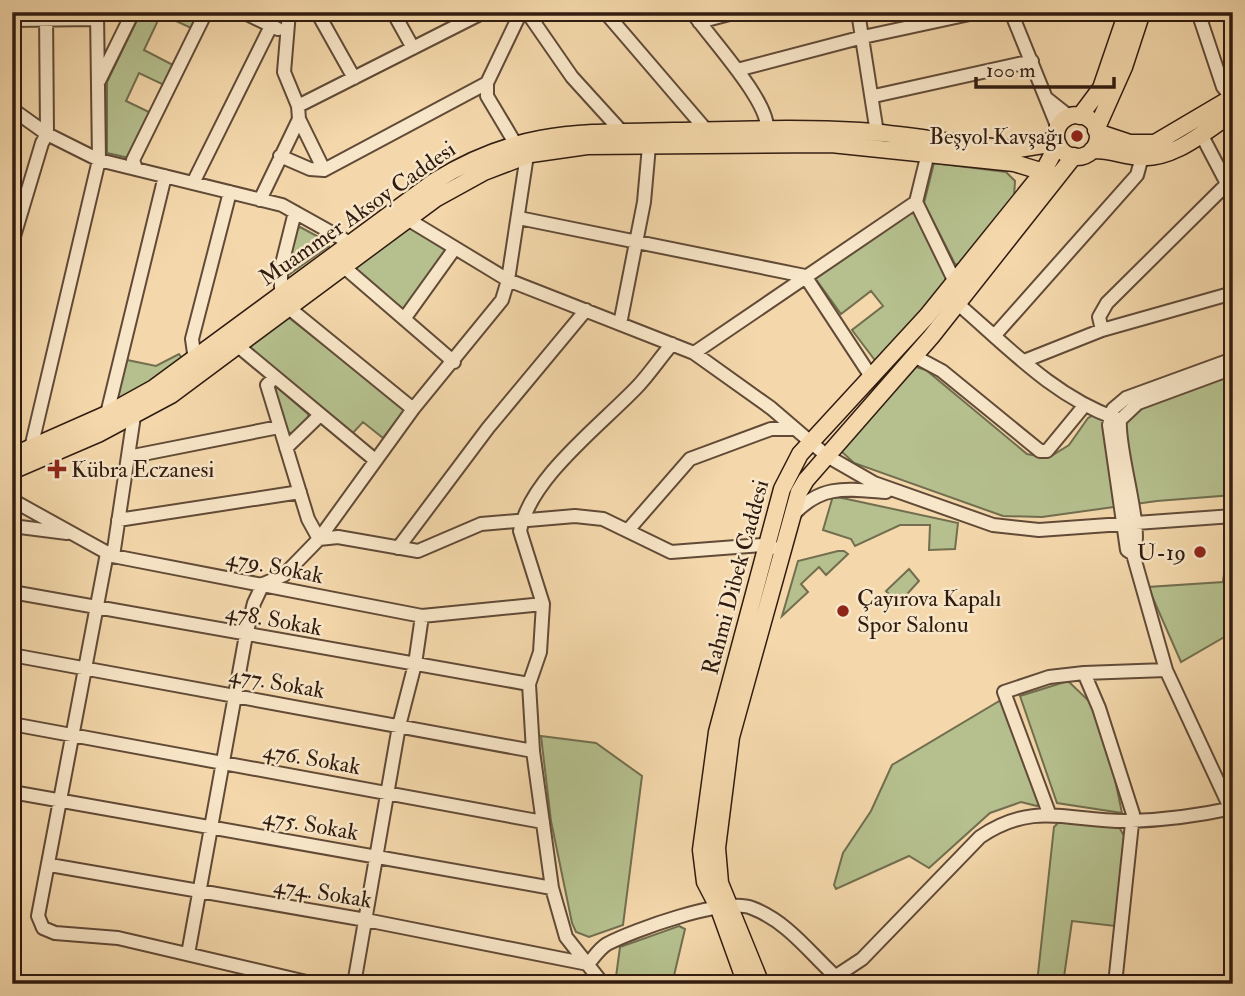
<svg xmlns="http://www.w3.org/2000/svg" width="1245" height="996" font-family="'IM FELL Double Pica',serif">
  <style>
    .green { fill: #b5c08e; stroke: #726e4f; stroke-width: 2 }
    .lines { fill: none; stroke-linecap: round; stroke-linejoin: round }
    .minor-casing { stroke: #614a37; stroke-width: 16 }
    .major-casing { stroke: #301b10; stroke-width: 19 }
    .minor { stroke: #f8e6c8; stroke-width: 12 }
    .major { stroke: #f4d8ab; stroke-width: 16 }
    .poi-dot { fill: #8f2418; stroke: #f8e6c8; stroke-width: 2.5 }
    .labels { text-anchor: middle; stroke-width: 5; stroke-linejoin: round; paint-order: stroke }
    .poi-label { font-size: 23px; fill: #301b10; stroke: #f8e6c8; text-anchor: end }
    .street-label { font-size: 23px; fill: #301b10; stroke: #f8e6c8 }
  </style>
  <rect width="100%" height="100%" fill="#f4d8ab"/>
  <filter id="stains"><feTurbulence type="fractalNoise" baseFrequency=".00286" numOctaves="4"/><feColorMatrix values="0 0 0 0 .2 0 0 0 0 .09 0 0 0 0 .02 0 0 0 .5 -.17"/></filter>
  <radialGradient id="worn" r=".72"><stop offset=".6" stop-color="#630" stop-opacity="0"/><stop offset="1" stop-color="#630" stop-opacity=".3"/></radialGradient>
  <path class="green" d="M141,12h57l-7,16 -30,-14 -17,36 29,15 -9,20 -25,-12 -13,28 25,12 -22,45 -22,-5v-71z
    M934,163l72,9 9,9 -1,16 -54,68 -5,-1 -31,-61z
    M907,212l8,2 34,68 -72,81 -25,-33 31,-24 -12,-15 -30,23 -26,-36z
    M300,227l28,15 1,4 -42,30 -2,-3 10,-42z
    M407,227l41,23 -43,59 -7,-1 -45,-40z
    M288,317l115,90v5l-20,26 -20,-16 -13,14 -101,-89z
    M179,354l5,7 -65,40 -2,-4 10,-37 29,6z
    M1233,364v131l-76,6 -115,16 -39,-1 -149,-53 -13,-12 75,-84 10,3 101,84 21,4 21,-13 19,-27 20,-11z
    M276,386l32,28 1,5 -16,15 -5,-2 -14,-43z
    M833,496l125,27 -3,26 -26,1 1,-25h-30l-45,21 -4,-7 -28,-9z
    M838,551h6l4,3 -22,21 -7,-8 -18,17 7,8 -26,24 16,-55z
    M909,569l10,12 -21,23 -12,-13z
    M1224,574l9,1v57l-52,30 -33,-75 75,-5z
    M1068,681l22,21 19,49 13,62 -65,-10 -37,-107z
    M1001,700l39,102 -3,4 -16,-4 -31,11 -61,55 -20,-12 -73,33 -2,-4 9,-32 28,-42 21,-46z
    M541,736l55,7 46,33 -19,149 -34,12 -13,-5 -4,-9 -21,-102z
    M1062,819l56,6 6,11 -9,90 -43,-5 -9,63h-19l-6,-10 16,-147z
    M679,926l6,3 -13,55h-57l5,-37z"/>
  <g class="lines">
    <defs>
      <path id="minor" d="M243,12l35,17
        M289,12l-5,60 14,34 1,13 25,51 163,-87 34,-71
        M317,12l37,66
        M393,12l20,36
        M527,12l45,65 50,55
        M605,12l102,119
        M692,12c18,26 77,89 75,117
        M858,12l19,121
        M1011,12l47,116
        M1198,12l25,75 9,11
        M12,20l85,-1
        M699,22l38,-10
        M737,70l126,-33 116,-25
        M99,81l34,-69
        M874,96l158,-35
        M1046,98l24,19
        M298,106l186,-94
        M12,109l35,25 52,26 183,45 68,38
        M1201,134l32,61
        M928,153l-12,49 39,80
        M280,156l30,13 14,1
        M136,169l-3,-9 73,-148
        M193,183l78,-157
        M260,200l39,-81
        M411,217l3,6 94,57 186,73 77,55 56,48 47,27 119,42 46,5 194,-14
        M519,218l286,58 67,102
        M12,243l30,-100 5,-9 -1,-122
        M344,267l110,95
        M281,293v-25l14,-56
        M958,304c49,42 95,92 157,114
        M289,308l124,101
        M404,319l51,-71
        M620,324l24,-122 5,-56
        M1102,330l-3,-13 8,-14 126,-125
        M995,335l142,-160 5,-18
        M238,346l137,114
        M694,353l222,-151
        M914,356l28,15 98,80h7l37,-45
        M1233,359l-107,39 -13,11 -4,16 18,125 6,4 33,116 67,144
        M195,360l-3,-21 38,-147
        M1024,361l78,-31 131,-37
        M274,378l-7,7 41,134 11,20 94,-130 89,-109 6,-20 19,-125 -12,-12 -28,-47v-13
        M107,414l58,-238
        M31,448l68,-288 -2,-148
        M286,448l34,-33
        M128,457l151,-30
        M12,500l101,56 309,60 121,-12
        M794,514c28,-30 53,-25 92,-22
        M118,520l182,-28
        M12,526l55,7
        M629,529l61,-70 81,-30h24
        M398,548l90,-120 98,-118
        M107,553l-69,363 5,12 12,5 63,5 197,46
        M1133,554c12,-23 -16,-103 -13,-134l18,-17 95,-35
        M113,556l21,-140
        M263,584l21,-9 35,-36 19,-2 80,14 63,-27 94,-8 28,3 68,33 91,-7 13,3
        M12,592l517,92
        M12,655l521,96
        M1084,673l82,-3
        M12,724l531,98
        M12,792l540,96
        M1049,813l-45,-121 45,-15 35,-4 15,35 34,106 -18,170
        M50,865l316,55 222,44
        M188,954l58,-319 8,-32 9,-19
        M588,964c6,-7 12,-16 19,-20 27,-14 117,-47 145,-36 39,15 61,50 92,76
        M354,984l45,-258 16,-62 7,-48
        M603,984l-37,-47 -14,-49 -19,-137 -4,-67 11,-32 3,-48 -23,-73c10,-53 81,-106 118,-145 12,-13 22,-28 34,-42
        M824,984l38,-25 118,-122c56,-38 92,-14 151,-16 32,-1 70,-6 102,-13"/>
      <path id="major" d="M1056 136a21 21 0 1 1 42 0a21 21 0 1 1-42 0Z
        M1080,116l21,-28 26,-76
        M1096,130l28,-63 18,-55
        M1097,132l33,11h25l78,-46
        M1092,150c17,-1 31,6 48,7 34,3 66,-27 93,-44
        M12,456l95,-42 47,-26 281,-207c84,-52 145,-48 239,-50 62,-1 124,-4 186,0 53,4 105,15 158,18l25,-4 13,-8
        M12,471l86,-37 73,-39 264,-196 49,-27 47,-18 56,-8 244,-2 183,19 43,13
        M746,984l-27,-75 -14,-27 -4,-32 16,-118 65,-243 18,-35 127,-138 116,-144 15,-28
        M761,984l-41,-101 -3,-35 14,-111 68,-245 7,-12 125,-143 143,-181"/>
    </defs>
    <use href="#minor" class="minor-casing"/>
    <use href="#major" class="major-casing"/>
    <use href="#minor" class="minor"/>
    <use href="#major" class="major"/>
  </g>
  <g class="poi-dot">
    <circle cx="1077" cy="136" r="7"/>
    <path d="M53.5 458.5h7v7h7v7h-7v7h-7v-7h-7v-7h7z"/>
    <circle cx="1200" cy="552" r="7"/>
    <circle cx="843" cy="611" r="7"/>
  </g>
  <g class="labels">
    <g class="poi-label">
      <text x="1063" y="144">Beşyol Kavşağı</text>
      <text x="71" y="477" text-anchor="start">Kübra Eczanesi</text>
      <text x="1186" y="560">U-19</text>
      <text x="857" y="606" text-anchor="start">Çayırova Kapalı<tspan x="857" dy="26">Spor Salonu</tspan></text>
    </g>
    <g class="street-label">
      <text transform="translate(357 213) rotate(-35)" y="8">Muammer Aksoy Caddesi</text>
      <text transform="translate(275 566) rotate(11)" y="8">479. Sokak</text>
      <text transform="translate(735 577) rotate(-75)" y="8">Rahmi Dibek Caddesi</text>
      <text transform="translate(274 619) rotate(10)" y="8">478. Sokak</text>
      <text transform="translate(277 682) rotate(10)" y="8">477. Sokak</text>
      <text transform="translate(312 758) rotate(10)" y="8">476. Sokak</text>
      <text transform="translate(311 824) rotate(10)" y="8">475. Sokak</text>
      <text transform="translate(323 892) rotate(9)" y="8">474. Sokak</text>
    </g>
  </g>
  <rect width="1245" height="996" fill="none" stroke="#f4d8ab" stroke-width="42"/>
  <rect x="14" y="14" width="1217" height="968" fill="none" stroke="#301b10" stroke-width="3.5"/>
  <rect x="21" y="21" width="1203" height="954" fill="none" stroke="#301b10" stroke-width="2"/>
  <path d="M976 77v10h138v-10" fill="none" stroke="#301b10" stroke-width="3.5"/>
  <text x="986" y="77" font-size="21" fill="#301b10" stroke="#f8e6c8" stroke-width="5" paint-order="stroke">100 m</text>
  <rect width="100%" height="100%" filter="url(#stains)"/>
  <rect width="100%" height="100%" fill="url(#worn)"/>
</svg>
